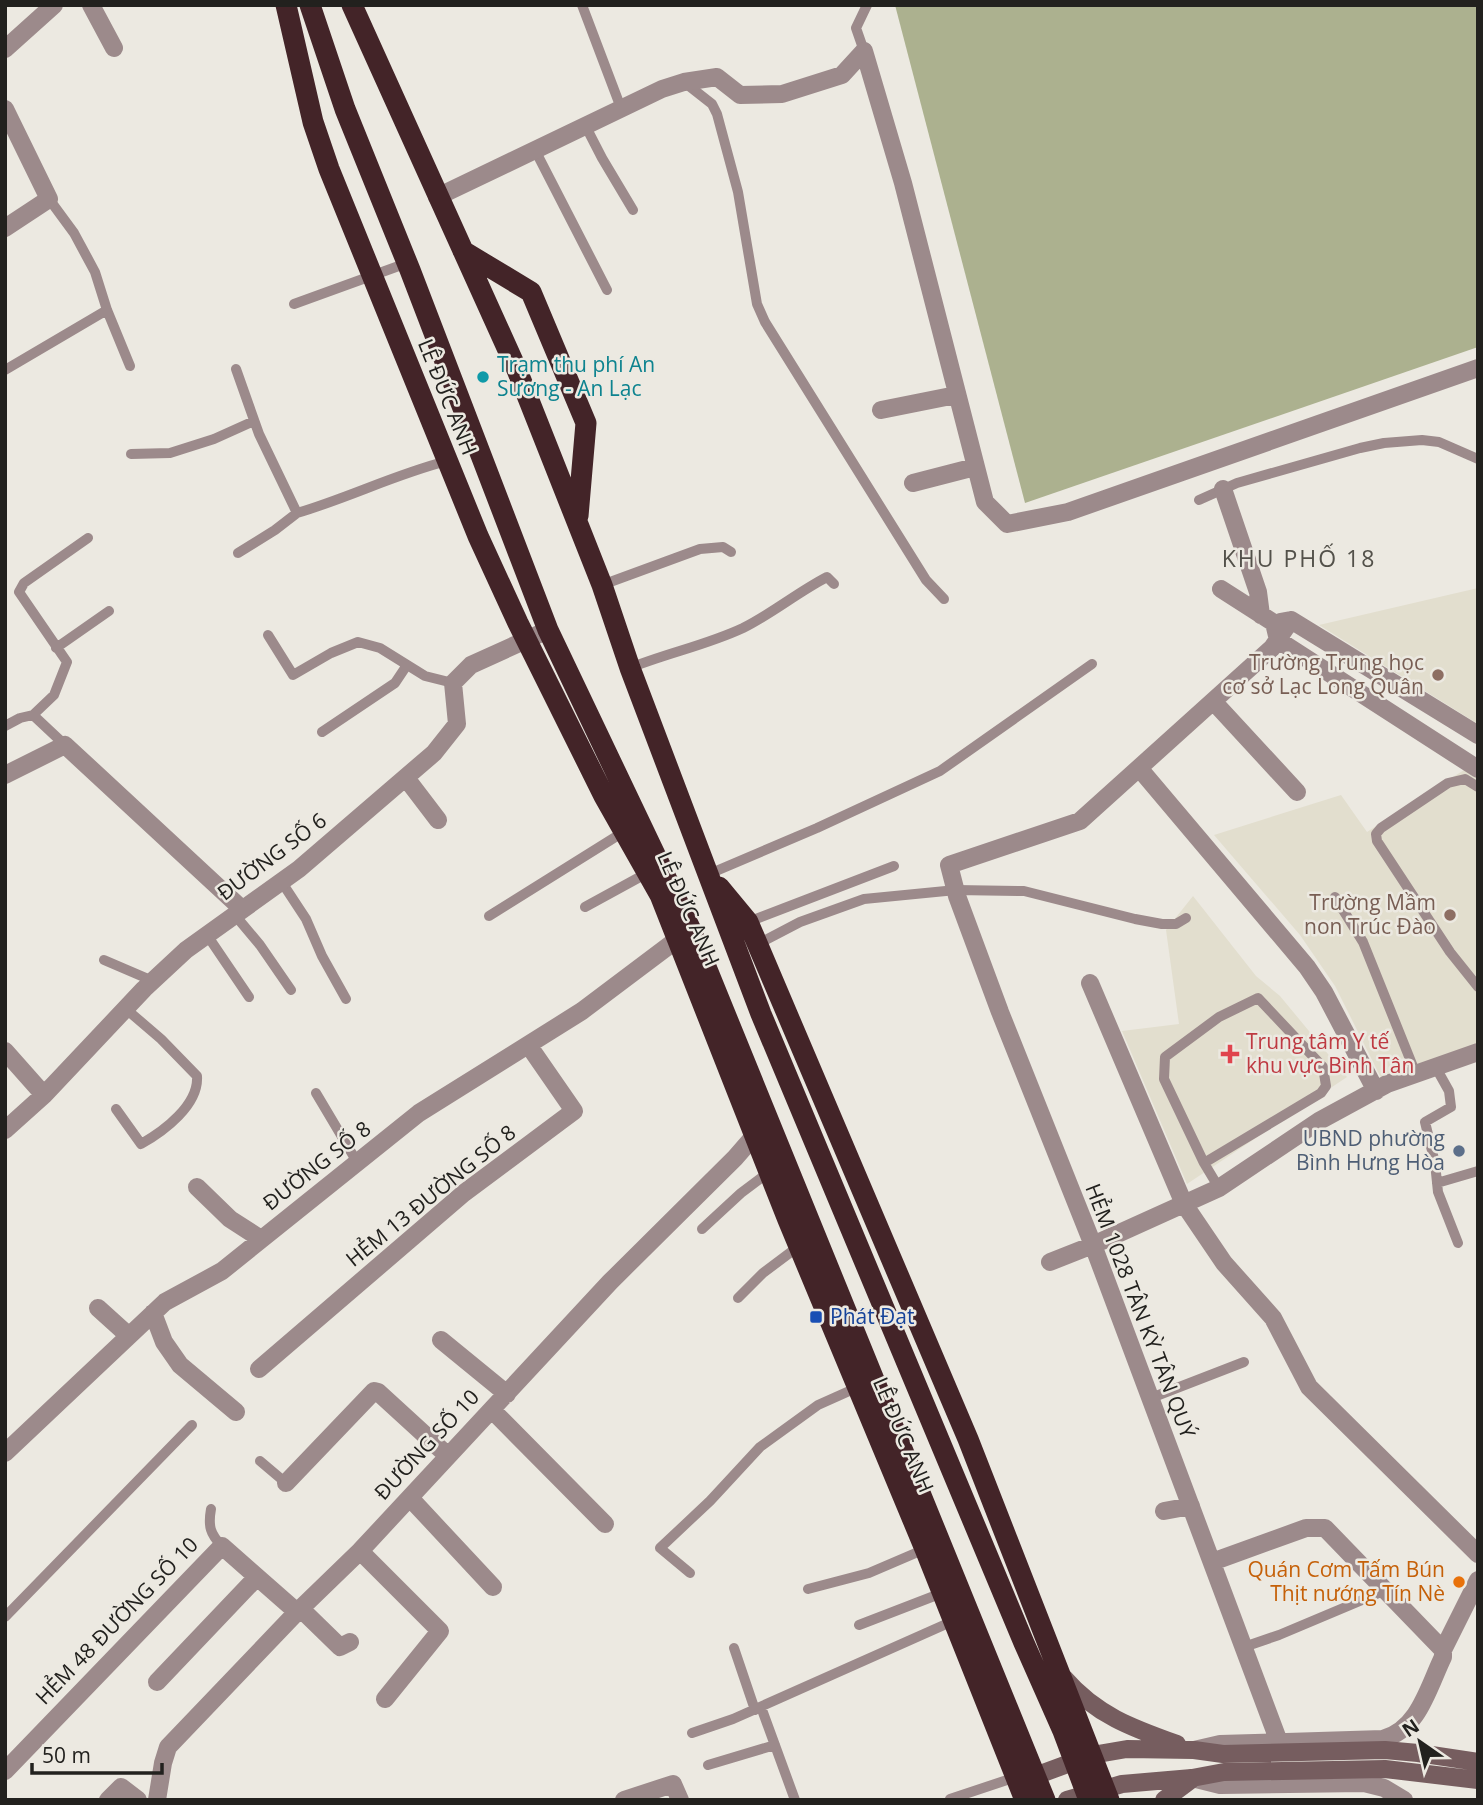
<svg xmlns="http://www.w3.org/2000/svg" width="1483" height="1805" font-family="'Open Sans',sans-serif">
  <style>
    .built { fill: #e2dece }
    .forest { fill: #acb18f }
    .lines { fill: none; stroke-linecap: round; stroke-linejoin: round }
    .lane { stroke: #9c8a8b; stroke-width: 10 }
    .street { stroke: #9c8a8b; stroke-width: 18 }
    .secondary { stroke: #765d5f; stroke-width: 18 }
    .highway { stroke: #432428; stroke-width: 21 }
    .culture-dot { fill: #0f9aa8; stroke: #ece9e1; stroke-width: 2.5 }
    .education-dot { fill: #8d6e63; stroke: #ece9e1; stroke-width: 2.5 }
    .health-dot { fill: #e0444e; stroke: #ece9e1; stroke-width: 2.5 }
    .service-dot { fill: #5c6f8a; stroke: #ece9e1; stroke-width: 2.5 }
    .transit-dot { fill: #1a4fb4; stroke: #ece9e1; stroke-width: 2.5 }
    .food-dot { fill: #e8710a; stroke: #ece9e1; stroke-width: 2.5 }
    .labels { text-anchor: middle; stroke-width: 5; stroke-linejoin: round; paint-order: stroke }
    .culture-label { font-size: 21px; fill: #0d838f; stroke: #ece9e1; text-anchor: start }
    .street-label { font-size: 21px; fill: #22211e; stroke: #ece9e1 }
    .education-label { font-size: 21px; fill: #785e54; stroke: #ece9e1; text-anchor: end }
    .health-label { font-size: 21px; fill: #be3a42; stroke: #ece9e1; text-anchor: start }
    .service-label { font-size: 21px; fill: #4e5e75; stroke: #ece9e1; text-anchor: end }
    .transit-label { font-size: 21px; fill: #164399; stroke: #ece9e1; text-anchor: start }
    .food-label { font-size: 21px; fill: #c56008; stroke: #ece9e1; text-anchor: end }
    .neighbourhood-label { font-size: 23px; letter-spacing: 2px; fill: #53514a; stroke: #ece9e1 }
  </style>
  <rect width="100%" height="100%" fill="#ece9e1"/>
  <path class="built" d="M1478,588v136l-159,-99z
    M1464,770l14,9v264l-97,35 -46,-92 -35,-51 -86,-100 127,-40 26,37z
    M1193,896l63,80 24,20 67,81 -160,107 -65,-153 57,-7 -13,-94z"/>
  <path class="forest" d="M895,5h583v342l-453,156z"/>
  <g class="lines">
    <path class="lane" d="M582,5l39,103
      M864,51l-8,-23 11,-23
      M684,82l28,22 5,10 21,78 19,112 8,18 161,258 18,19
      M585,125l17,33 31,52
      M535,150l72,140
      M49,199l25,34 21,39 12,38 23,56
      M294,304l113,-41
      M236,369l23,65 38,79c51,-15 99,-39 150,-52
      M5,370l102,-60
      M131,454l39,-1 44,-14 40,-18
      M1199,500l38,-17 123,-35 24,-5 38,-3 17,2 39,17
      M238,553l37,-23 22,-17
      M602,585l98,-36 23,-2 8,5
      M268,635l25,40 38,-22 27,-11 22,6 45,28 28,7
      M56,648l53,-37
      M630,668c37,-15 77,-23 113,-40 30,-15 55,-36 84,-51l7,7
      M5,726l15,-8 13,-3
      M322,732l73,-49 12,-18
      M65,745l-32,-30 21,-20 13,-33 -48,-70 5,-9 64,-45
      M1478,787l-13,-8 -17,4 -67,45 -5,6 1,7 73,111 28,35
      M709,874l108,-46 123,-57 152,-107
      M281,881l25,38 16,37 24,43
      M1335,897l28,45 53,132
      M585,907l64,-35
      M234,914l26,31 31,45
      M489,916l136,-85
      M748,922l146,-56
      M207,935l42,62
      M758,944l42,-22 64,-23 92,-9 68,1 111,28 27,5h14l10,-6
      M104,960l49,21
      M1435,1066l14,25 2,16 -26,15 10,41 3,29 20,51
      M316,1093l41,69
      M116,1109l25,35c23,-13 58,-39 56,-68l-36,-37 -35,-30
      M1204,1163l117,-70 5,-7 -3,-19 -65,-69 -39,19 -54,40 -1,22 40,84 15,25
      M1437,1183l41,-12
      M702,1229l39,-36 28,-21
      M738,1298l25,-25 36,-27
      M1151,1398l93,-36
      M260,1461l26,22
      M211,1509c-3,17 -1,25 11,37
      M690,1573l-30,-25 50,-47 50,-54 58,-42 38,-17
      M808,1589l61,-16 56,-24
      M5,1617l187,-192
      M859,1625l83,-32
      M1244,1647l35,-12 107,-45
      M734,1648l21,62
      M761,1707l34,93
      M692,1733l41,-14 220,-98
      M708,1765l67,-20
      M950,1799l66,-22"/>
    <path class="street" d="M91,5l23,43
      M5,49l49,-44
      M864,51l39,132 82,319 22,22 61,-12 410,-144
      M5,109l44,90 -44,29
      M437,197l225,-108 22,-7 33,-5 23,18 42,-1 60,-19 22,-24
      M881,410l75,-15
      M913,483l62,-16
      M1223,489l35,103 3,23
      M1221,589l53,34 4,17 200,129
      M1280,622l11,-2 187,115
      M1213,701l84,91
      M1139,768l168,199 17,25 52,99
      M5,775l60,-30 177,164
      M406,778l32,42
      M1090,983l94,221 40,59 49,55 36,69 169,167
      M5,1051l39,44
      M5,1130l39,-35 100,-106 42,-39 113,-81 135,-116 23,-29 -4,-41 18,-18 77,-35
      M197,1187l33,32 31,20
      M1050,1262l43,-17 126,-57 100,-67 68,-37 91,-32
      M98,1308l31,28
      M153,1313l11,29 16,23 56,47
      M441,1340l66,54
      M259,1369l205,-176 110,-82 -45,-65
      M492,1410l113,114
      M5,1453l160,-151 57,-31 197,-158 163,-102 105,-79
      M286,1483l88,-92 4,1 70,64
      M410,1498l83,89
      M1164,1511l27,-5
      M360,1551l80,80 -55,68
      M1212,1562l94,-34h19l118,122
      M301,1609l39,38 10,-5
      M157,1682l100,-105
      M1279,1742l-186,-497 -93,-233 -43,-116 -8,-31 131,-44 192,-173 19,-28
      M1194,1750l26,-6 163,-5c36,-10 45,-51 60,-82v-7l35,-70
      M5,1771l217,-225 75,66
      M1192,1778l28,7 144,-2 20,5 20,12
      M108,1800l13,-13 17,13
      M157,1800l6,-37 5,-16 129,-135 63,-61 250,-269 125,-124 20,-23
      M624,1800l49,-16 7,16"/>
    <path class="secondary" d="M1064,1678c32,37 68,50 113,66
      M1035,1776l57,-21 35,-6 67,1 29,4 162,-4 33,3 60,9
      M1067,1800l55,-16 70,-6 32,-6 161,-3 93,11
      M1164,1800l28,-21"/>
    <path class="highway" d="M286,5l27,117 16,47 149,367 40,87 86,173 56,99 128,325 137,329 100,251
      M310,5l35,104 65,161 138,360 143,300 354,870
      M352,5l165,365 85,215 28,83 131,346 263,629 39,88 26,69
      M463,251l68,41 55,131 -8,93
      M719,887l29,35 220,517 141,361"/>
  </g>
  <circle class="culture-dot" cx="483" cy="377" r="7"/>
  <g class="education-dot">
    <circle cx="1438" cy="675" r="7"/>
    <circle cx="1450" cy="915" r="7"/>
  </g>
  <path class="health-dot" d="M1226.5 1043.5h7v7h7v7h-7v7h-7v-7h-7v-7h7z"/>
  <circle class="service-dot" cx="1459" cy="1151" r="7"/>
  <rect class="transit-dot" x="809" y="1310" width="14" height="14" rx="3.5"/>
  <circle class="food-dot" cx="1459" cy="1582" r="7"/>
  <g class="labels">
    <g class="culture-label">
      <text x="497" y="372">Trạm thu phí An<tspan x="497" dy="24">Sương - An Lạc</tspan></text>
    </g>
    <g class="street-label">
      <text transform="translate(447 397) rotate(68)" y="7">LÊ ĐỨC ANH</text>
      <text transform="translate(272 857) rotate(-37)" y="7">ĐƯỜNG SỐ 6</text>
      <text transform="translate(688 909) rotate(66)" y="7">LÊ ĐỨC ANH</text>
      <text transform="translate(317 1166) rotate(-38)" y="7">ĐƯỜNG SỐ 8</text>
      <text transform="translate(431 1196) rotate(-39)" y="7">HẺM 13 ĐƯỜNG SỐ 8</text>
      <text transform="translate(1140 1311) rotate(69)" y="7">HẺM 1028 TÂN KỲ TÂN QUÝ</text>
      <text transform="translate(903 1435) rotate(67)" y="7">LÊ ĐỨC ANH</text>
      <text transform="translate(427 1445) rotate(-47)" y="7">ĐƯỜNG SỐ 10</text>
      <text transform="translate(117 1621) rotate(-46)" y="7">HẺM 48 ĐƯỜNG SỐ 10</text>
    </g>
    <g class="education-label">
      <text x="1424" y="670">Trường Trung học<tspan x="1424" dy="24">cơ sở Lạc Long Quân</tspan></text>
      <text x="1436" y="910">Trường Mầm<tspan x="1436" dy="24">non Trúc Đào</tspan></text>
    </g>
    <g class="health-label">
      <text x="1246" y="1049">Trung tâm Y tế<tspan x="1246" dy="24">khu vực Bình Tân</tspan></text>
    </g>
    <g class="service-label">
      <text x="1445" y="1146">UBND phường<tspan x="1445" dy="24">Bình Hưng Hòa</tspan></text>
    </g>
    <g class="transit-label">
      <text x="830" y="1324">Phát Đạt</text>
    </g>
    <g class="food-label">
      <text x="1445" y="1577">Quán Cơm Tấm Bún<tspan x="1445" dy="24">Thịt nướng Tín Nè</tspan></text>
    </g>
    <g class="neighbourhood-label">
      <text x="1299" y="567">KHU PHỐ 18</text>
    </g>
  </g>
  <rect width="1483" height="1805" fill="none" stroke="#22211e" stroke-width="14"/>
  <g transform="translate(1420 1742) rotate(326)" stroke="#ece9e1" stroke-width="5" paint-order="stroke">
  <path d="M0-5L12 26L0 18L-12 26Z" fill="#22211e"/>
  <text y="-10" font-size="19" font-weight="bold" text-anchor="middle" fill="#22211e">N</text>
  </g>
  <path d="M32 1763v10h130v-10" fill="none" stroke="#22211e" stroke-width="3.5"/>
  <text x="42" y="1763" font-size="21" fill="#22211e" stroke="#ece9e1" stroke-width="5" paint-order="stroke">50 m</text>
</svg>
